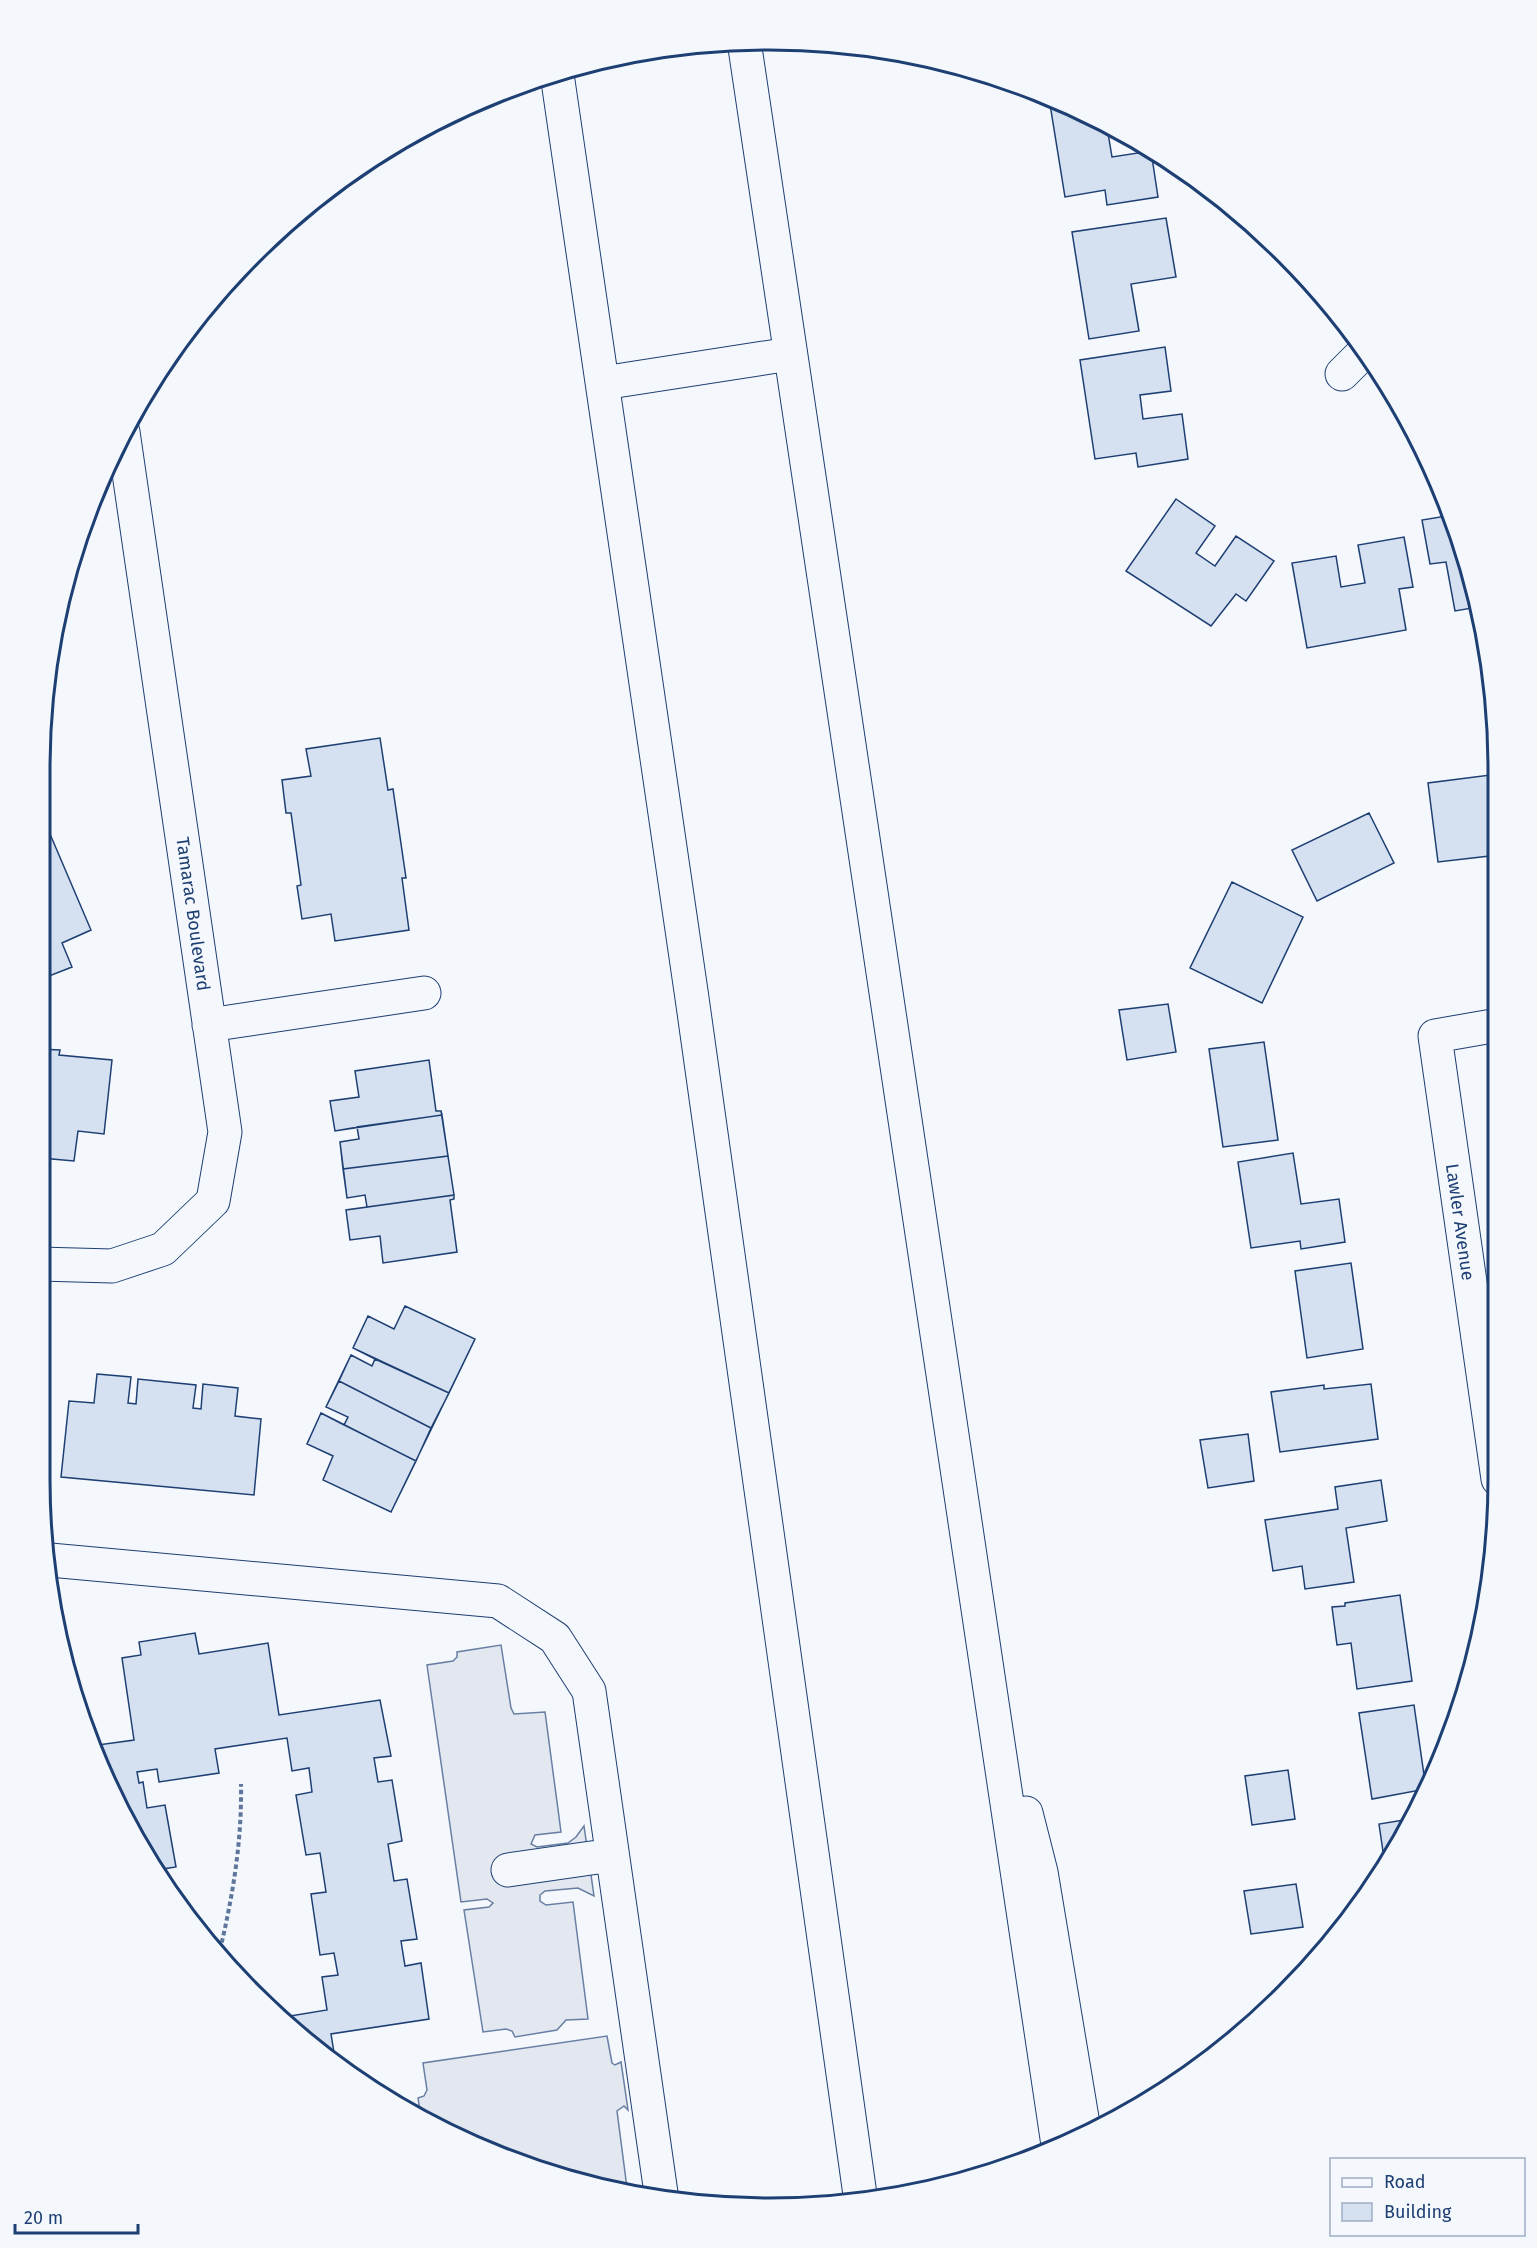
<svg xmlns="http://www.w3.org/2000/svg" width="1537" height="2248" font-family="'Fira Sans',sans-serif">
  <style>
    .parking { fill: #e3e8f0; stroke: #687fa3; stroke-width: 1.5 }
    .building { fill: #d5e0f0; stroke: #1d3f73; stroke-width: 1.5 }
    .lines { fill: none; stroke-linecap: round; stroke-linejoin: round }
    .minor-casing { stroke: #1d3f73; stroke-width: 35 }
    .highway-casing { stroke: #1d3f73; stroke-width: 35 }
    .path { stroke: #5e769c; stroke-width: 4; stroke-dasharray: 4.5 3; stroke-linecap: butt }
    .minor { stroke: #f4f7fb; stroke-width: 33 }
    .highway { stroke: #f4f7fb; stroke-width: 33 }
    .labels { text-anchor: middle; stroke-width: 4.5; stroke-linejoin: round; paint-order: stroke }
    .street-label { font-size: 18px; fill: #1d3f73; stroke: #f4f7fb }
    .rim { fill: none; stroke: #1d3f73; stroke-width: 3 }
  </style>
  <rect width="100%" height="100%" fill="#f4f7fb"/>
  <path class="parking" d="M501,1645l10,63 3,6 31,-2 16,120 -26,3 -4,9 6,3 31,-4 8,-6 8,-11 10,70 -16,-8 -33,3 -5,4v6l6,4 27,-3 15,117 -22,1 -9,10 -42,7 -3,-6 -6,-2 -23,3 -19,-122 25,-3 4,-4 -6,-4 -26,3 -34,-237 26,-4 4,-4v-5z
    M607,2036l5,27 3,2 6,-3 7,48 -4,-4 -7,5 10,77 3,3 -141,-38 -68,-36 -3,-19 6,-2 3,-6 -4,-27z"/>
  <path class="building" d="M1053,97l65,35 -10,1 4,24 39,-6 7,46 -51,8 -2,-15 -40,7 -16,-99z
    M1166,218l10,59 -45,7 8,47 -50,8 -17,-107z
    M1165,347l6,44 -31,4 3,24 39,-5 6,45 -50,8 -2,-14 -41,6 -15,-99z
    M1176,499l39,27 -19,27 19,13 21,-30 38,25 -28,40 -10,-7 -25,32 -85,-55z
    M1446,516l32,91 -23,4 -9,-49 -16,2 -8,-44z
    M1404,537l9,50 -14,2 7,41 -99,18 -15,-85 44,-7 5,31 24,-4 -7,-38z
    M380,738l8,52 5,-1 13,89h-4l7,52 -74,11 -4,-27 -29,5 -5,-33 4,-1 -10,-72h-5l-4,-33 29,-4 -5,-27z
    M1498,774v81l-60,7 -10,-79z
    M1369,813l25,50 -77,38 -25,-51z
    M50,834l41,96 -29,13 10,24 -33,13v-141z
    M1232,882l71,35 -41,86 -72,-35z
    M1168,1004l8,48 -49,8 -8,-50z
    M1264,1042l14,98 -55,7 -14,-98z
    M39,1049l21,1 -1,5 53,5 -8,74 -26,-3 -4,30 -33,-3 1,-4 -3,-1z
    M429,1060l7,51h5l13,84v4l-4,1 7,52 -74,11 -3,-27 -30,4 -4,-30 21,-3 -2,-12 -18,3 -7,-56 19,-3 -2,-12 -22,4 -5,-30 29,-4 -4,-26z
    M429,1060l7,51h5l1,4 -107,16 -5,-30 29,-4 -4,-26z
    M442,1115l6,41 -105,13 -3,-27 19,-3 -2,-12z
    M1293,1153l8,51 38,-5 6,43 -44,7 -1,-8 -49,7 -13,-86z
    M448,1156l6,39 -87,12 -2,-12 -18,3 -4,-29z
    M454,1195v4l-4,1 7,52 -74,11 -3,-27 -30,4 -4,-30z
    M1351,1263l12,86 -56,9 -12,-87z
    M405,1306l70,33 -84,173 -68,-32 10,-24 -26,-12 14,-31 23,12 4,-8 -22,-10 25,-52 21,11 3,-7 -22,-11 15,-32 26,13z
    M405,1306l70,33 -26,54 -96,-45 15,-32 26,13z
    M351,1355l21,11 3,-7 74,34 -18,35 -92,-47z
    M97,1374l34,3 -3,26 8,1 2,-25 58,6 -3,23 8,1 2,-25 35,4 -3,28 26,3 -7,76 -193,-18 8,-76 25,2z
    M339,1381l92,47 -15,33 -72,-36 4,-8 -22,-10z
    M1371,1384l7,55 -98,13 -9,-60 53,-7v4z
    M321,1413l95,48 -25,51 -68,-32 10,-24 -26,-12z
    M1248,1434l6,47 -46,7 -8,-48z
    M1381,1480l6,41 -41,7 8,54 -49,7 -3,-23 -29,5 -8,-51 73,-11 -3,-22z
    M1400,1595l12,86 -55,8 -6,-46 -14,2 -5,-38 13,-1v-3z
    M195,1633l4,21 69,-11 11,72 101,-15 11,56 -17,2 4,24 14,-2 10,61 -14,3 6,37 13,-2 10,60 -16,2 4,25 16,-3 8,56 -98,15 5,31 -48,-37 -10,-10 49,-8 -5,-33 16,-2 -4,-22 -14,2 -9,-61 15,-2 -6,-39 -14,2 -10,-60 16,-3 -3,-24 -17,3 -5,-33 -72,11 4,24 -60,9 -2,-13 -20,3 2,11 4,-1 4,26 18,-3 11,62 -13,2 2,20 -70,-130 -5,-13 44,-6 -12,-82 19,-3 -2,-13z
    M1414,1705l12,84 -54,10 -13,-86z
    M1288,1770l7,49 -43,6 -7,-49z
    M1410,1819l-25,46 -6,-41z
    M1296,1884l7,43 -52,7 -7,-43z"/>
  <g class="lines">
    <defs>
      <path id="minor" d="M1342,374l22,-22
        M603,383l187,-29
        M209,1025l215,-32
        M1498,1025l-63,11 63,443
        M39,1264l73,2 51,-17 50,-48 12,-69 -102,-700
        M50,1560l448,41 57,37 34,53 73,509
        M508,1870l104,-15"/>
      <path id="highway" d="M744,41l314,2104
        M557,74l135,924 169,1204
        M1026,1813l15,59 44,264"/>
    </defs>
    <use href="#minor" class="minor-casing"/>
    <use href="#highway" class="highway-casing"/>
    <path class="path" d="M220,1950c13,-55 22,-109 21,-166"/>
    <use href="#minor" class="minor"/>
    <use href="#highway" class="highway"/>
  </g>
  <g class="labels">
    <g class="street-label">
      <text transform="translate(193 914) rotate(82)" y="6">Tamarac Boulevard</text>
      <text transform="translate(1460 1222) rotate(82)" y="6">Lawler Avenue</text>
    </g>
  </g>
  <path d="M0 0H1537V2248H0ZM769 50H769A719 719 0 0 1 1488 769V1479A719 719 0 0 1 769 2198H769A719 719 0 0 1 50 1479V769A719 719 0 0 1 769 50Z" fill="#f4f7fb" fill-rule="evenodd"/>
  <path class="rim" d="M769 50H769A719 719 0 0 1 1488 769V1479A719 719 0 0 1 769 2198H769A719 719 0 0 1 50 1479V769A719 719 0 0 1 769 50Z"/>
  <rect x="1330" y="2158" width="195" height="78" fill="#f4f7fb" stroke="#9eadc5" stroke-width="1.5"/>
  <rect x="1342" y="2178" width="30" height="9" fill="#f4f7fb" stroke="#9eadc5" stroke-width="1.5"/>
  <text x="1384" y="2188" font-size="18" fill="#1d3f73">Road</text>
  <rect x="1342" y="2203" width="30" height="18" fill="#d5e0f0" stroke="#9eadc5" stroke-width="1.5"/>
  <text x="1384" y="2218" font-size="18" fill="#1d3f73">Building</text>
  <path d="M15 2224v9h123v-9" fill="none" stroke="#1d3f73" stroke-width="3"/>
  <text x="24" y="2224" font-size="18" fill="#1d3f73" stroke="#f4f7fb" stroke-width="4.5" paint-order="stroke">20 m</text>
</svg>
